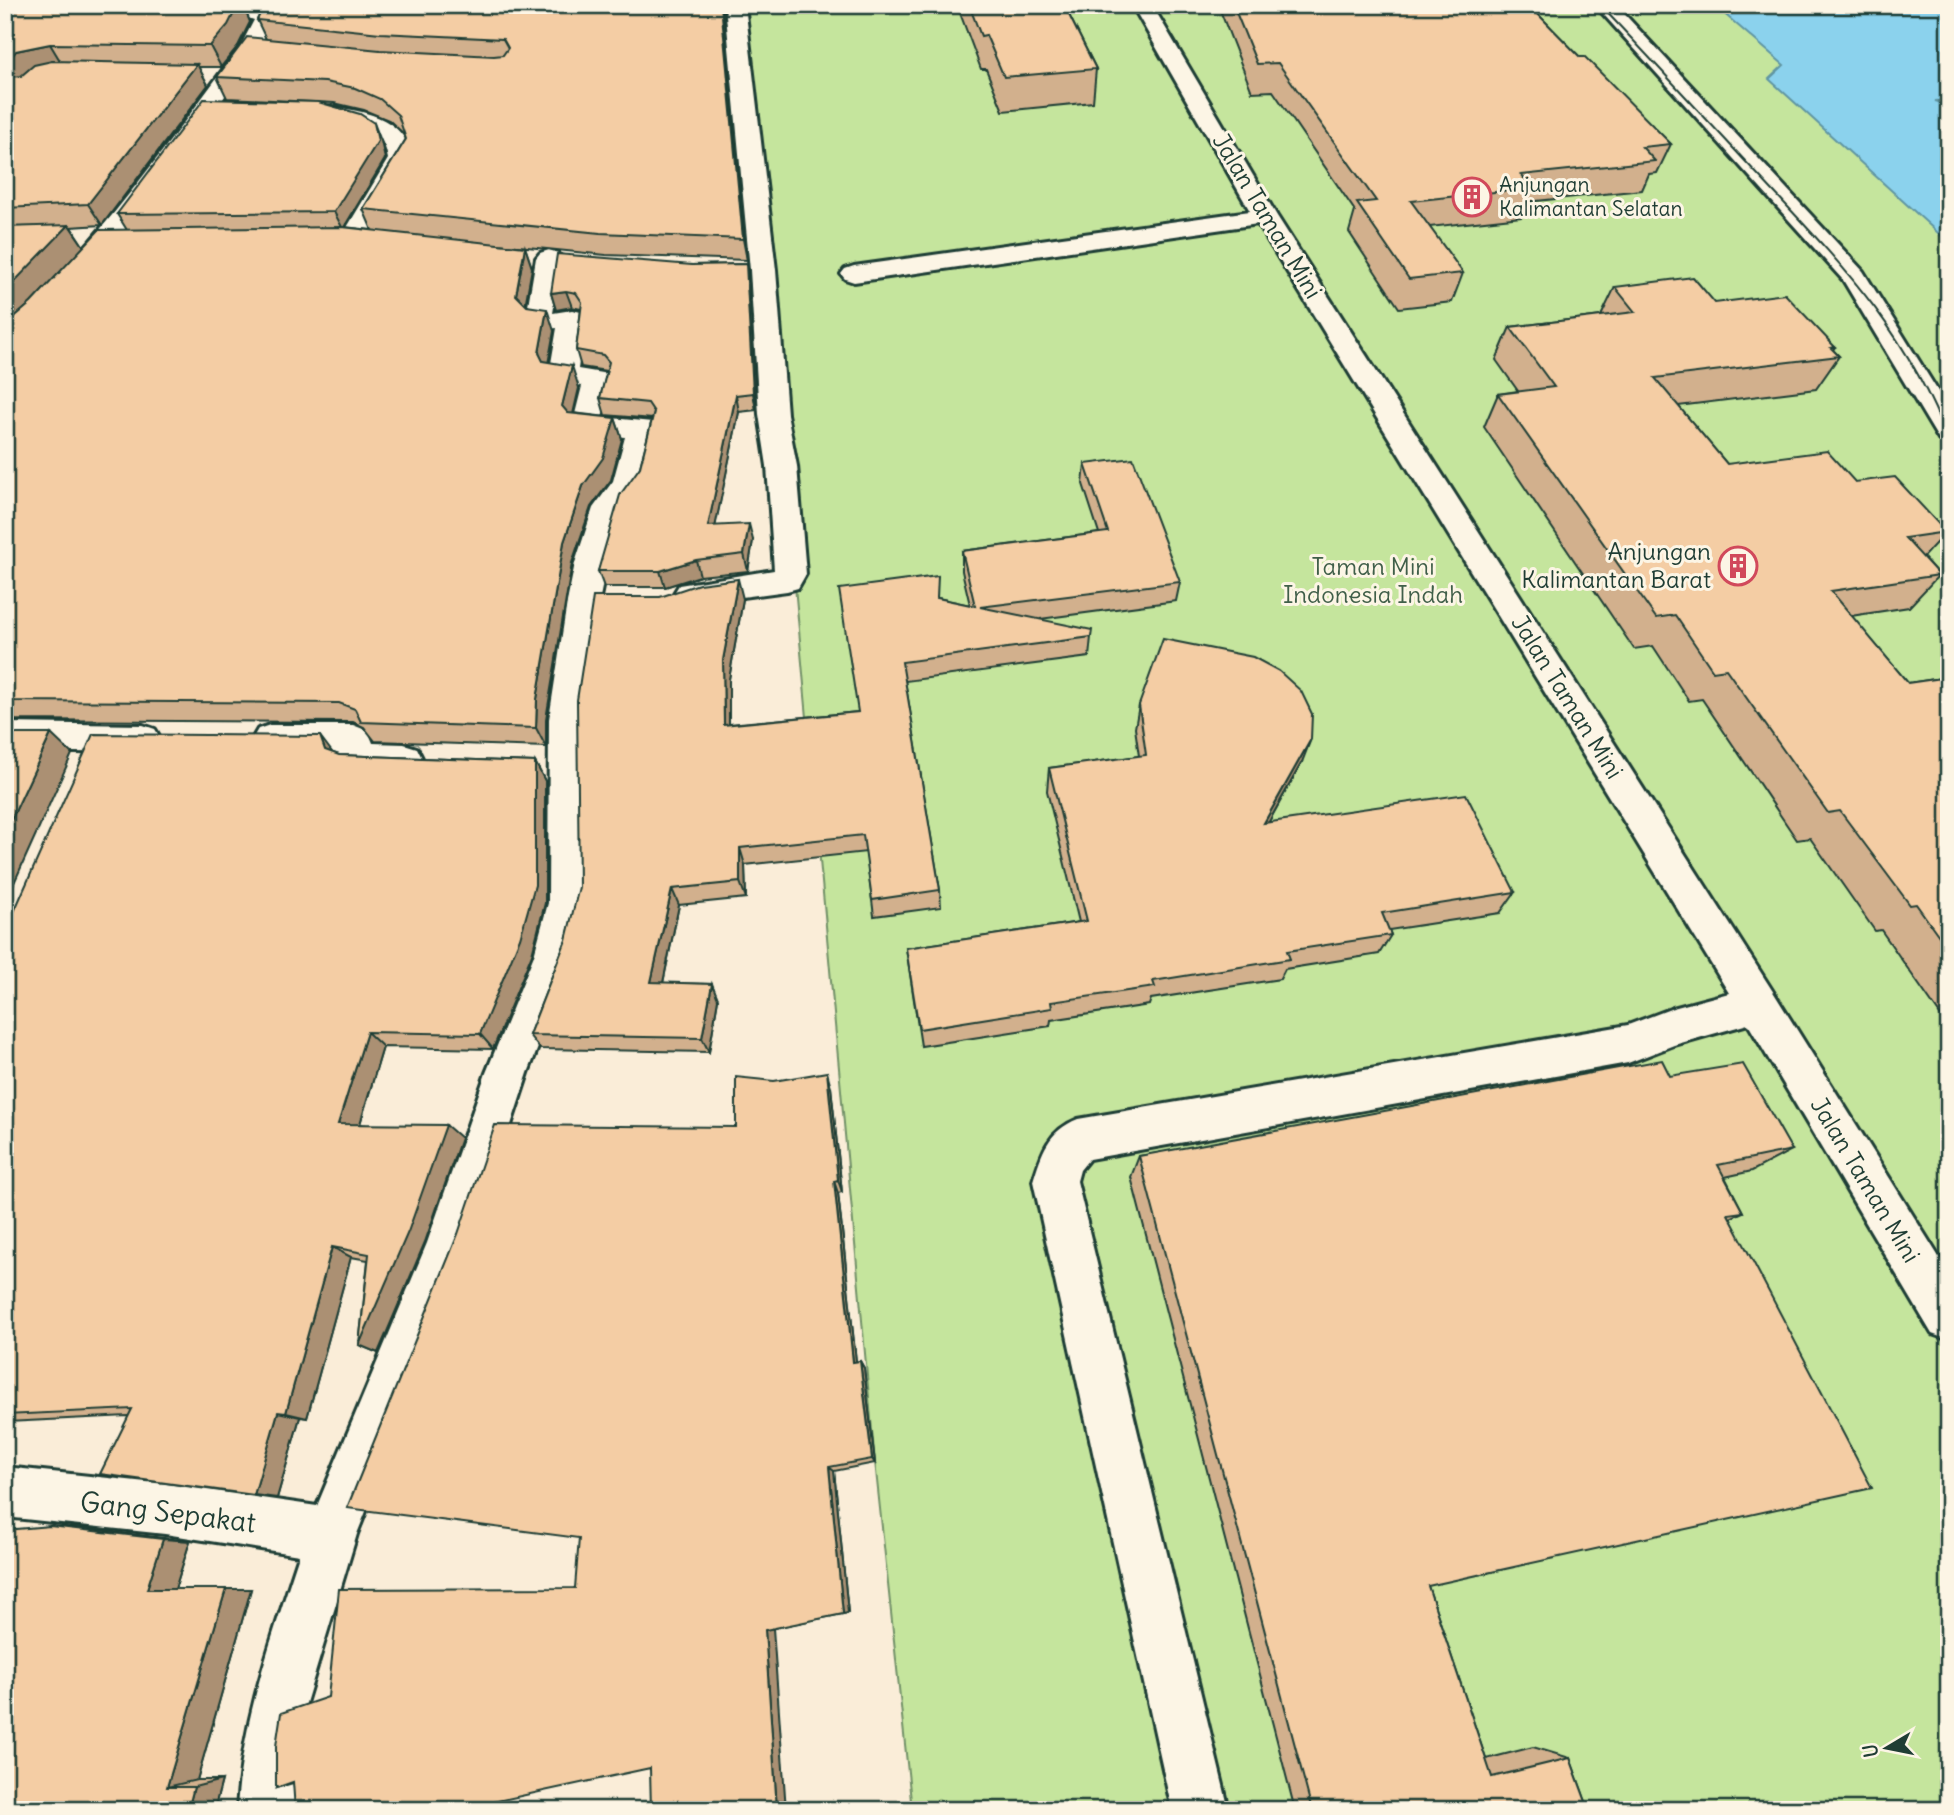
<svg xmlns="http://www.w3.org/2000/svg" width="1954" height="1815" font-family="Delius,sans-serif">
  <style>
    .green { fill: #c5e59d; stroke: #729168; stroke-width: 2 }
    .water { fill: #8bd2ed; stroke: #6096a3; stroke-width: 2 }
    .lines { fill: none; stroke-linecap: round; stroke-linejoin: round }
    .minor-casing { stroke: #1f3d34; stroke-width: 6 }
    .minor { fill: #fcf5e5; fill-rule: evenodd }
    .tram { stroke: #1f3d34; stroke-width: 2 }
    .wall { fill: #d2b08d; stroke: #1f3d34; stroke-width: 2; fill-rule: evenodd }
    .shaded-wall { fill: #ab9073; stroke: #1f3d34; stroke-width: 2 }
    .building { fill: #f4cda4; stroke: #1f3d34; stroke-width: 2 }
    .labels { text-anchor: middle; stroke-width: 6; stroke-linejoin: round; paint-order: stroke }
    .far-poi-label { font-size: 21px; fill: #1f3d34; stroke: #fcf5e5; text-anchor: start }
    .street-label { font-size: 24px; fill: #1f3d34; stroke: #fcf5e5 }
    .poi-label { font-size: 24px; fill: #1f3d34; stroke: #fcf5e5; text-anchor: end }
    .park-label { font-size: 24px; fill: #405f49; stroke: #fcf5e5 }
    .near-street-label { font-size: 28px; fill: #1f3d34; stroke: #fcf5e5 }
  </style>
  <rect width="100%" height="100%" fill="#faedd8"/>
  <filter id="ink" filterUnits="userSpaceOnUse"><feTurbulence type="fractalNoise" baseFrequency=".0143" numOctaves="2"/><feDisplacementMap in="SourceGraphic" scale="14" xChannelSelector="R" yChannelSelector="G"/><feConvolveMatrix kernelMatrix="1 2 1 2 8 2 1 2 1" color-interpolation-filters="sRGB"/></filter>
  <g filter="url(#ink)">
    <path class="green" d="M742,5h1207v1805h-1037l-38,-358z"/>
    <path class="water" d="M1714,5h235v95l-14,1 14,4v138l-180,-164 15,-14z"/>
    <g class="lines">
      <defs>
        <path id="minor" d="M162,5c26,0 98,-5 113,13l-18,34c-62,85 -122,171 -192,249 -15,17 -37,46 -60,52v-23c91,-83 161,-185 235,-283l14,-27 -12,-4 -70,-5z
          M725,5h20l31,265 11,144 10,52 9,108 -8,14 -11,3 -97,13 -11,-3 -5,-8 5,-8 95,-15 -7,-104 -8,-52 -9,-144z
          M1132,5h20l125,211 495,774 177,283v67l-17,-6 -184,-310 -74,21 -46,18 -539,96 -9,11 -3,11 152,629h-57l-139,-629c9,-29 15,-50 45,-62l550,-94 45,-17 56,-15 -471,-769 -404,58 -9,-3 -4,-5 4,-5 9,-3 396,-55z
          M1595,5h21l247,266 86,138v33l-10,-2 -96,-160z
          M323,106c37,4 82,9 89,53l-51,85 -9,2 -9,-2 -3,-5 48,-80c-5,-40 -42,-34 -73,-41l-3,-5 3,-5z
          M549,250l9,3 4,5 -9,55 19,-3 9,2 4,6 -7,51 30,5 4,6 -10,37 50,5 4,6 -14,55 -19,27 -16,53 -8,39 -16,117 3,184 -12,52 -46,118 -56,171 -115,290 -51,169 -11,71 -1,36h-57c5,-91 34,-169 62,-255l-134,-21 -160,-17v-50l160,17 152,22 110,-263 59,-170 48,-118 14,-52 1,-184 18,-117 8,-39 18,-55 20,-27 12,-44 -49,-5 -4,-6 10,-40 -29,-5 -4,-6 8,-47c-11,1 -24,-1 -31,-11l10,-59 4,-5z
          M5,723l138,2 12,4 6,10 -6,10 -12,4 -138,-2z
          M270,725h83l15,6 5,12 31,1 13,4 5,10 -5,10c-23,7 -53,6 -76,-1l-4,-14h-67l-12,-4 -6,-10 6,-10z"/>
      </defs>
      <use href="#minor" class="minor-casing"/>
      <use href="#minor" class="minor"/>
      <path class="tram" d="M1600,5c54,57 106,114 160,172 79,85 148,154 189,266"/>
    </g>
    <path class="wall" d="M5,5h717l25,255 -141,-5 -109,-11 28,3 7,21 -6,36 28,27 -5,31 30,26 -6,25 42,5 7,21 -11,41 -20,27 -19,56 -26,156v28l-171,-6 -11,-14 -11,-5 -348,-2zM243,6l20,3 -6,11 9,19 -49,38 10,21 89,4 -199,112 10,16 -43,17 -13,-20 31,-2 106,-140 -10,-18h23l17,-21 12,-24zM318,102l16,1 30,7 25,10 15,14 2,5 -43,70 9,21 -28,-3 41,-68 -4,-18z
      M957,5h107l32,64 -3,33 -90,9 -17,-42h-5z
      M1218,5h311l51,52 91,87 -14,29 -8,1 -7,16 -115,12 -6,15 -92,10 34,46 -11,29 -53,6 -50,-76 6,-21 -82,-120 -21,1z
      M746,264l3,17 7,129 -17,2 -24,114 38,14 -5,31 -48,5 -35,11h-61l-6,-16 42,-104 12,-48 -47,-4 -5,-17 7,-27 -26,-4 -5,-17 5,-41 -9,-2 -16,3 -5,-17 141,-28z
      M1615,287l100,16 120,44 -2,3 6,6 -23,33 -138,17 49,58 128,18 91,50 -23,25 16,18 -30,32 -58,9 57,67 41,-6v351l-68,-98 -6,1 -65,-93 -13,2 -95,-141 -13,2 -36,-55 -19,3 -150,-222 14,-33 20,-3 -22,-31 14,-33 91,-11z
      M1085,464l95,118 -4,19 -136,18 51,18 -2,20 -184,24 35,209 1,17 -67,9 -8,-64 -121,13 1,33 -67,7 -16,78 49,1 6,15 -9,53 -169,-3 -11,-14 37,-95 94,-343 83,2 -14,80v45l129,-12 81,-114 31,7 -8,-34v-20l137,-18 -16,-49z
      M1139,705l163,57 -34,61 247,69 -15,21 -111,17 2,5 -12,19 -94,15 -5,10 -129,20 -2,6 -98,15 -1,6 -129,20 -15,-98 173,-26 -32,-131 2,-23 90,-12 -4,-28z
      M333,753l6,2 196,7 10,19v122l-13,51 -39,95 -110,-2 -23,77 101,14 -36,104 -47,111 -19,-8 9,-85 -17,-3 -44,161 -7,-1 -23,81 -149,-82 -121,6 -2,4v-494z
      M1670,1076l122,74 -40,21 -27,6 18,35 -13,6 -302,368 58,173 47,-12 37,11 19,52h-294l-164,-633 8,-21z
      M831,1087l11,105 -4,1 18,169 4,-1 4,7 11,95 -41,8 14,142 -75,15 -123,140 -357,15 -17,5 52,-91 247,-109 161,-461z
      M50,1526l31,2 109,13 -15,48h76l-54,191h25l-8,30h-209z"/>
    <path class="shaded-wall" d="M238,5h5l7,17 -12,24 -17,21 -11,-21z
      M721,5h1l25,255 -4,-21z
      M50,44l12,20 -47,26 -10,-15v-10l11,-14z
      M197,64l11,21 -106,140 -14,-21z
      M374,123l7,18 4,18 -42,70 -9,-17z
      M69,225l15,22 -53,56 -26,23v-36z
      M525,247l7,21 -9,49 -7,-22z
      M746,264l3,17 7,129 -3,-17z
      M566,291l6,16 -16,3 -5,-17z
      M547,309l7,22 -8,44 -7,-22z
      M572,366l7,22 -9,39 -8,-21z
      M736,395l3,17 -27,130 -4,-16z
      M615,418l7,21 -11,41 -20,27 -19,56 -26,156v28l-10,-19 1,-29 27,-157 19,-56z
      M749,524l4,16 -5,31 -4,-17z
      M696,560l4,16 -35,11 -5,-16z
      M738,579l5,20 -14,80v65l-5,-19 -1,-65z
      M51,734l21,20 -67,149v-70z
      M320,736l15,20 -10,-6z
      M1311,739l-9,23 -46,83 8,-22z
      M535,762l10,19v122l-13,51 -39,95 -13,-15z
      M740,848l5,17 1,33 -6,-16z
      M672,889l7,16 -19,92 -9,-15z
      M712,984l6,15 -9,53 -7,-14z
      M367,1032l16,15 -27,90 -18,-13z
      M827,1072l4,15 11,105 -4,-12z
      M446,1125l15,13 -36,104 -47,111 -19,-8z
      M834,1181l4,12 19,177 -4,-8z
      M332,1247l19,10 -44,161 -21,-5z
      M860,1361l4,7 11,95 -3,-4z
      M278,1412l22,5 -23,81 -23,-3z
      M829,1467l5,4 14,142 -5,1z
      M163,1539l27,2 -15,48h-28z
      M226,1589h25l-54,191 -30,7z
      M773,1628l13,182h-9l-12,-180z
      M222,1780l-8,30h-26l6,-23z"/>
    <path class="building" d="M5,5h233l-10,20 -18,21 -160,-2 -34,7 -11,14z
      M264,5h457l22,234 -143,-6 -237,-24 43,-70 -8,-24 -18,-16 -25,-11 -30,-6 -108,-5 30,-40 133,13 114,6 9,-1 5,-7 -5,-9 -123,-6 -123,-13z
      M969,5h95l32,64 -92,8 -18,-42 -5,1z
      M1233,5h296l51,52h5l86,87 -29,3 13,14 -134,14 11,13 -121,13 52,72 -54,6 -52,-76 19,-2 -98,-138 -21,1z
      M52,61l145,3 -109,140 -83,4v-133l8,2 8,-1 13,-11z
      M204,99l114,3 42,12 14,9 4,18 -44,71 -217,2z
      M69,225l-54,56 -10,9v-63z
      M342,227l183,20 -9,48 11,11 20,3 -8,44 4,8 29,5 -10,40 6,7 47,5 -12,40 -20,28 -19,56 -27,157 -1,29 -175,-6 -6,-13 -16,-6 -334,-2v-376l26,-22 68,-73z
      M557,254l135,11 54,-1 7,129 -17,2 -28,131 41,-2 -5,30 -48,6 -36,11h-62l22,-76 20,-28 14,-55 -6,-9 -48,-5 9,-36 -6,-7 -27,-5 6,-48 -6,-9 -10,-2 -15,2z
      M1693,277l22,26 70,-9 50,53 -4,1 8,8 -184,22 72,86 100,-13 28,31 40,-5 51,55 -41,6 34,37 -108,16 77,92 41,-6v273l-33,-46 -6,1 -70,-94 -12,2 -102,-144 -13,2 -38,-56 -19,3 -158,-224 56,-7 -44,-60 125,-15 -20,-25z
      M1133,458l47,124 -200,25 112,23 -1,7 -189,25 38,228 -68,10 -9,-65 -123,13v34l-68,7 -21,93 61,2 -10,54 -173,-3 37,-95 13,-53 -2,-187 16,-103h67l39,-13 39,-5 -15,81 1,65 134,-13 -19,-123 99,-13 -1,22 38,8 -13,-55 146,-19 -23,-68z
      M1163,639l90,18 26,14 22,20 11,23 -1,25 -47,84 202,-29 49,98 -133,21 9,22 -104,16 3,8 -137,22 2,6 -104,15 1,6 -133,21 -13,-81 181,-27 -38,-153 97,-13 -7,-50z
      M5,734h46l-46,99z
      M93,734l227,2 5,14 14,5 196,7v123l-15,53 -40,96 -113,-2 -29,92 108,1 -38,107 -49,113 10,-91 -37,-7 -46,166 -8,-1 -24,83 -154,-21 32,-65 -127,6v-483z
      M1662,1060l8,16 73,-12 49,86 -74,15 25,47 -15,2 144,274 -444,98 64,191 78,-19 19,52h-277l-173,-654z
      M827,1072l11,108 -4,1 19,181 7,-1 12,98 -43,8 14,147 -78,16 12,180h-126l-1,-42 -194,42h-161l-2,-28 -17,6v-42l5,-33 47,-16 11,-108 236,-1 4,-50 -232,-30 111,-274 37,-109 241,2v-50l38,4z
      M50,1526l113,13 -16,50h79l-59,198h27l-6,23h-183v-280z"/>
  </g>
  <defs>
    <symbol id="building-ring" viewBox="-11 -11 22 22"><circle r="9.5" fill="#fcf5e5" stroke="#d1495b" stroke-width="1.5"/><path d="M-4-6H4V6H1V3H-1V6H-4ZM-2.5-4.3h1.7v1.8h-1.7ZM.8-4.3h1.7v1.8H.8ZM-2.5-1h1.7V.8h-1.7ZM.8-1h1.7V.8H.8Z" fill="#d1495b"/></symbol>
  </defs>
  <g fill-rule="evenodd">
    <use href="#building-ring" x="1450" y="175" width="44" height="44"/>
    <use href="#building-ring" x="1716" y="544" width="44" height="44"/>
  </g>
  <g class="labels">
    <g class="far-poi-label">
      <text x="1499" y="192">Anjungan<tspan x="1499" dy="24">Kalimantan Selatan</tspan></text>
    </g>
    <g class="street-label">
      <text transform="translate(1267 216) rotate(59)" y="8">Jalan Taman Mini</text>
      <text transform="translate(1567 697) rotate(58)" y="8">Jalan Taman Mini</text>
      <text transform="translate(1865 1180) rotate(59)" y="8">Jalan Taman Mini</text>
    </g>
    <g class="poi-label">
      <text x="1711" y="560">Anjungan<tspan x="1711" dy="28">Kalimantan Barat</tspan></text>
    </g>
    <g class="park-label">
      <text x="1373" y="575">Taman Mini<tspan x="1373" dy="28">Indonesia Indah</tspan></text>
    </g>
    <g class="near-street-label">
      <text transform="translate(168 1512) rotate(7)" y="10">Gang Sepakat</text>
    </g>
  </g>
  <rect width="1954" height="1815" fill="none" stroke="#fcf5e5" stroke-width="28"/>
  <rect x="14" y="14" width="1926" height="1787" fill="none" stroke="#1f3d34" stroke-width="2.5" filter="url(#ink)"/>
  <g transform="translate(1887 1748) rotate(260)" stroke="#fcf5e5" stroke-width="5" paint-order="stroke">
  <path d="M0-5L12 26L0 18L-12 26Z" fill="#1f3d34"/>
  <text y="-10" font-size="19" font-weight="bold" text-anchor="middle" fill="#1f3d34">U</text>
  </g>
</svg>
